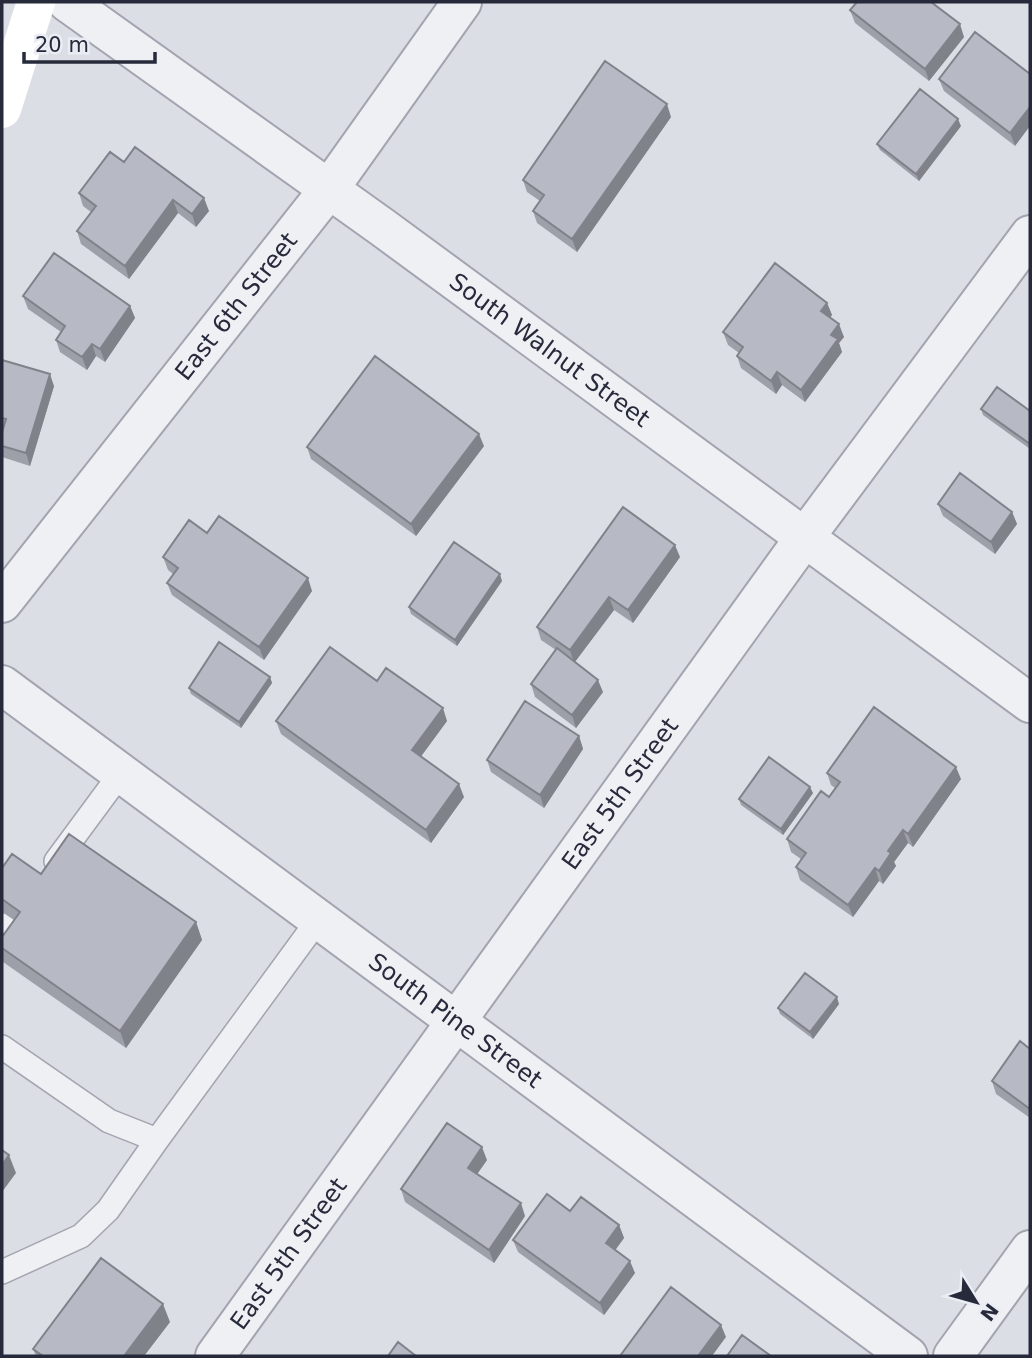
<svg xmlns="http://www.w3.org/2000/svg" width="1032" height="1358" font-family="'DejaVu Sans',sans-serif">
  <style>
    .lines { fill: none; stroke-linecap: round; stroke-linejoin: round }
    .lane-casing { stroke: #a2a4af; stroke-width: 26 }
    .street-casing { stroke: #a2a4af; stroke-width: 42 }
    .lane { stroke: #eef0f4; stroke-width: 23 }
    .street { stroke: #eef0f4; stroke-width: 38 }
    .secondary { stroke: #fff; stroke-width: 38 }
    .wall { fill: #9d9fa9 }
    .shaded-wall { fill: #80828a }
    .building { fill: #b7b9c5; stroke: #80828a; stroke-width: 2 }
    .labels { text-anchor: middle; stroke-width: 5; stroke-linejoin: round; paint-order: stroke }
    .street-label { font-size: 24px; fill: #262a3b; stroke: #ebedf4 }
  </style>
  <rect width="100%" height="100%" fill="#dcdee6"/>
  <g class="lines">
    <defs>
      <path id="lane" d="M56,861l65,-88
        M2,936l28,-39
        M2,1047l107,74 48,19 161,-220
        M2,1272l79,-36 27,-26 49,-70"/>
      <g id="street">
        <path id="s1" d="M67,2l315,225 648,476"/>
        <path id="s2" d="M2,603l327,-414 133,-187"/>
        <path id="s3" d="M2,685l906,671"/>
        <path id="s4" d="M215,1356l590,-819 225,-302"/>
        <path d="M953,1356l77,-106"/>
      </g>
    </defs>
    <use href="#lane" class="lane-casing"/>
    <use href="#street" class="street-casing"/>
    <use href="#lane" class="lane"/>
    <use href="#street" class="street"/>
    <path class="secondary" d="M2,109l34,-107"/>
  </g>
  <path class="wall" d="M850,10l114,27 -35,44 -74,-58z
    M975,32l40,114 -71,-55 -5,-12z
    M671,117l-94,135 -40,-29 -4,-12 7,-10 -13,-9 -4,-12z
    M961,126l-42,55 -39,-31 -3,-6z
    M124,162l85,49 -13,16 -18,-14 -49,66 -48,-35 -4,-13 14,-19 -8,-6 -4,-13z
    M23,296l107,10 5,12 -30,44 -9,-6 -9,14 -27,-18 -4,-12 5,-8 -33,-23z
    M827,303l5,12 -2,2 14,20 -5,6 3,9 -37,50 -23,-17 -6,9 -35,-26 -4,-12 2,-3 -11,-8 -5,-13z
    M2,360l52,26 -24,80 -28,-9z
    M981,409l49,2v38l-47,-34z
    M484,446l-68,90 -105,-77 -4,-12z
    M938,504l74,8 5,12 -22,30 -52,-38z
    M207,533l105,58 -48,69 -92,-65 -5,-12 6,-9 -5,-4 -5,-13z
    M680,557l-47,66 -19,-13 -39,52 28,30 -27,36 -41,-31 -4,-13 25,-34 -15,-10 -4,-13z
    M502,581l-45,65 -46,-32 -2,-7z
    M270,677l2,6 -31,45 -50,-34 -2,-6z
    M377,681l70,40 -26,35 43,41 -33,46 -150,-109 -5,-13z
    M579,736l4,13 -39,59 -53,-36 -4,-12z
    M827,773l134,6 -48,68 -5,-4 -14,19 2,4 -13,18 -4,-3 -26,36 -53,-37 -4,-13 5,-8 -10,-7 -4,-13 42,-42 6,-9 -4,-3z
    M813,793l-30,42 -42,-30 -2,-6z
    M2,868l39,6 155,48 6,18 -76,108 -123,-86 -1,-4v-21l12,-17 -12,-8z
    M839,1004l-26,35 -33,-25 -2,-6z
    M1030,1049v69l-34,-24 -4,-13z
    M487,1160l-10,14 48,42 -31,47 -89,-61 -4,-13z
    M570,1211l49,14 5,13 -9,12 20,23 -31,42 -86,-63 -5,-12z
    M170,1322l-26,34h-108l-3,-7z"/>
  <path class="shaded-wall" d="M960,24l4,13 -35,44 -4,-12z
    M667,104l4,13 -94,135 -5,-13z
    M1030,107v19l-15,20 -5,-13z
    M958,119l3,7 -42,55 -3,-7z
    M204,198l5,13 -13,16 -4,-13z
    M173,200l5,13 -49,66 -4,-13z
    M827,303l5,12 -6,8 -5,-12z
    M130,306l5,12 -30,44 -5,-13z
    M839,324l5,13 -5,6 3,9 -37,50 -4,-12 30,-55z
    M92,344l4,12 -9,14 -5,-13z
    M777,372l5,13 -6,9 -5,-13z
    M50,374l4,12 -24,80 -4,-13z
    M479,434l5,12 -68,90 -5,-12z
    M1012,512l5,12 -22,30 -4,-12z
    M675,545l5,12 -47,66 -5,-13z
    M500,574l2,7 -45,65 -2,-6z
    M308,578l4,13 -48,69 -5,-13z
    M609,597l5,13 -40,53 -4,-13z
    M270,677l2,6 -31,45 -2,-6z
    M598,680l5,12 -27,36 -4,-13z
    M443,708l4,13 -30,41 -5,-12z
    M579,736l4,13 -39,59 -4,-13z
    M956,767l5,12 -48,68 -5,-13z
    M459,784l5,13 -33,46 -5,-13z
    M810,787l3,6 -30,42 -2,-6z
    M903,830l5,13 -14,19 2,4 -13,18 -4,-13 9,-20z
    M875,868l4,13 -26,36 -5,-12z
    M196,922l6,18 -76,108 -6,-17z
    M837,997l2,7 -26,35 -3,-7z
    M482,1147l5,13 -14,20 -5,-12z
    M9,1155l7,18 -14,19v-27z
    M521,1203l4,13 -31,47 -5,-13z
    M619,1225l5,13 -13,18 -5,-13z
    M630,1261l5,12 -31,42 -4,-12z
    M163,1304l7,18 -26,34h-20z
    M721,1325l5,12 -14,19h-14z"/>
  <path class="building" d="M857,2h74l29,22 -35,45 -75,-59z
    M975,32l55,42v33l-20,26 -71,-54z
    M605,61l62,43 -95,135 -39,-28 11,-16 -21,-15z
    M920,89l38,30 -42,55 -39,-30z
    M135,147l69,51 -12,16 -19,-14 -48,66 -48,-35 19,-25 -17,-13 31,-41 14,10z
    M54,253l76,53 -30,43 -8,-5 -10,13 -26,-17 9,-14 -42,-30z
    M775,263l52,40 -6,8 18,13 -8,11 7,4 -37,51 -24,-18 -6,9 -34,-25 6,-9 -20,-15z
    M375,356l104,78 -68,90 -104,-77z
    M2,360l48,14 -24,79 -24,-7v-14l4,-13 -4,-1z
    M997,387l33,24v33l-49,-35z
    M960,473l52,39 -21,30 -53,-38z
    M623,507l52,38 -47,65 -19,-13 -39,53 -33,-23z
    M219,516l89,62 -49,69 -92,-64 11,-15 -15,-11 26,-37 18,13z
    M454,542l46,32 -45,66 -46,-33z
    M219,642l51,35 -31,45 -50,-34z
    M330,647l47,34 9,-13 57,40 -31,42 47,34 -33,46 -150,-109z
    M557,648l41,32 -26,35 -41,-31z
    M525,701l54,35 -39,59 -53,-35z
    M874,707l82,60 -48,67 -5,-4 -15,21 3,2 -12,18 -4,-3 -27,37 -52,-38 10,-14 -19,-14 34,-48 8,6 11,-15 -13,-9z
    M769,757l41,30 -29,42 -42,-30z
    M69,834l127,88 -76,109 -118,-83v-11l18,-25 -18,-13v-31l10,-14 29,20z
    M805,973l32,24 -27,35 -32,-24z
    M1020,1041l10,8v60l-38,-28z
    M447,1123l35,24 -14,21 53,35 -32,47 -88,-61z
    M2,1150l7,5 -7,10z
    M547,1194l23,17 11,-14 38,28 -13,18 24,18 -30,42 -87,-63z
    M101,1258l62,46 -39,52h-81l-10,-7z
    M671,1287l50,38 -23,31h-78z
    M742,1335l29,21h-44z
    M398,1342l18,14h-28z"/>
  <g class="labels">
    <g class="street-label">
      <text dy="8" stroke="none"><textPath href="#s2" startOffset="378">East 6th Street</textPath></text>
      <text dy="8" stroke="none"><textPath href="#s1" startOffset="595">South Walnut Street</textPath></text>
      <text dy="8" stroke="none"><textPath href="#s4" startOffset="693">East 5th Street</textPath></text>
      <text dy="8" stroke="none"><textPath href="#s3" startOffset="564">South Pine Street</textPath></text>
      <text dy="8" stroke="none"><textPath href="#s4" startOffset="126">East 5th Street</textPath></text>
    </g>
  </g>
  <rect width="1032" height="1358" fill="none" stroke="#262a3b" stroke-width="7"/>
  <g transform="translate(976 1302) rotate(127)" stroke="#ebedf4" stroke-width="5" paint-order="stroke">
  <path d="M0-5L12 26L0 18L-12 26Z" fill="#262a3b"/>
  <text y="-10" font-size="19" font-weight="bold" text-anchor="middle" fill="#262a3b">N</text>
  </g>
  <path d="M24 52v10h131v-10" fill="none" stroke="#262a3b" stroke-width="3.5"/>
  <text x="35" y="52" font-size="21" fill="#262a3b" stroke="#ebedf4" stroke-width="5" paint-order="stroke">20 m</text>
</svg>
